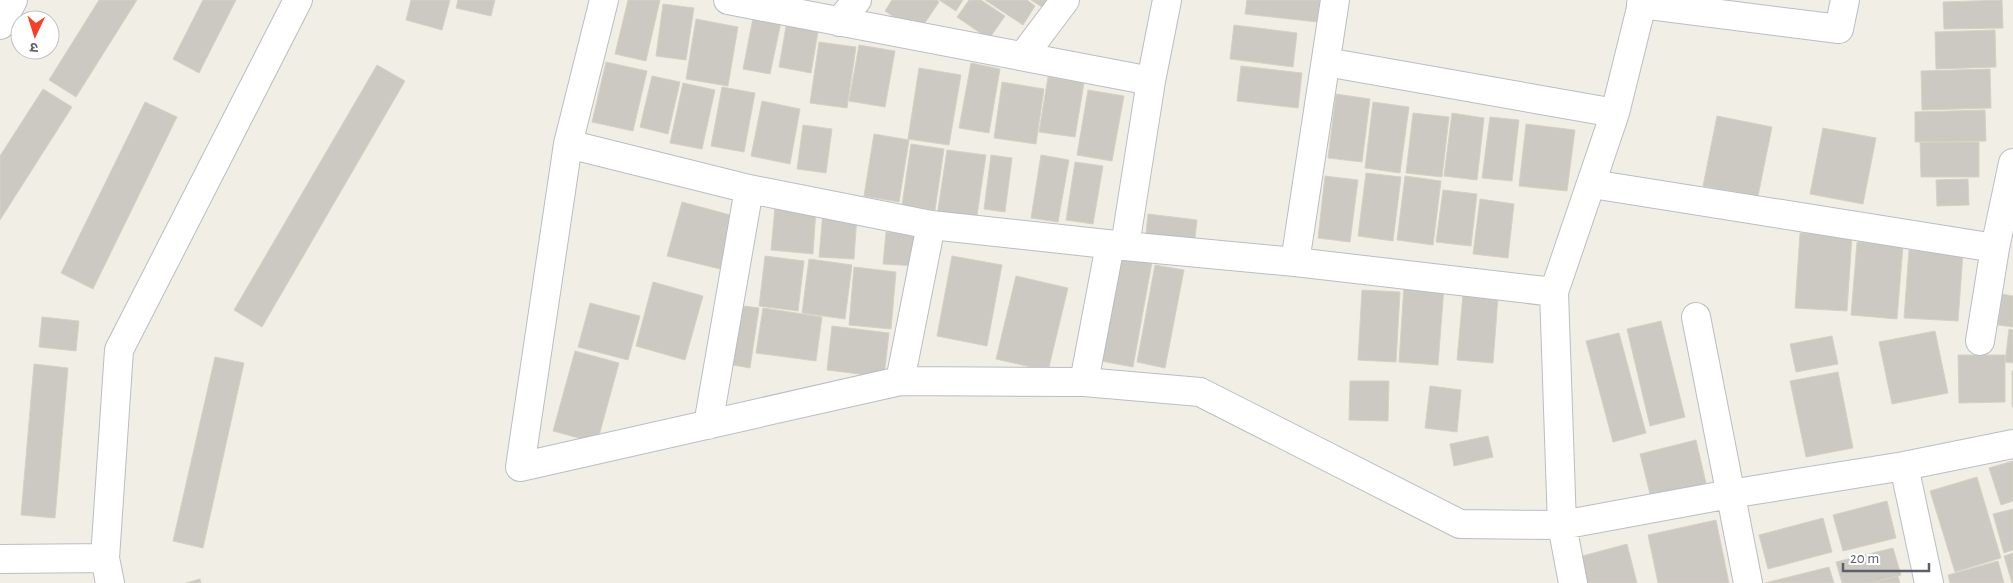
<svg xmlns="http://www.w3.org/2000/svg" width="2013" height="583" font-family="'Alegreya Sans','Noto Sans Devanagari',sans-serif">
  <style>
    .building { fill: #ccc9c2; stroke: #d6d1c3 }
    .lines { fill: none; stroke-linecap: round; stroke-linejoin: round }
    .minor-casing { stroke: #babdc2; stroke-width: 30 }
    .minor { stroke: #fff; stroke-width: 28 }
  </style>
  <rect width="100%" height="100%" fill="#f1efe5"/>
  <path class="building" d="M99,0h38l-61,97 -27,-17z
    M203,0h33l-37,73 -26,-14z
    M411,0h39l-8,30 -36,-10z
    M458,0h37l-4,16 -35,-8z
    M628,0h32l-14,61 -31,-7z
    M892,0h45l2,2 -21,31 -33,-22z
    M939,0h24l-7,11z
    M969,0h12l24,16 -16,23 -32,-22z
    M985,0h42l8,6 -12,19z
    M1031,0h16l-5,7z
    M1247,0h73l-3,22 -72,-8z
    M2002,0l1,28 -59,1 -1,-27z
    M663,4l31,4 -8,52 -30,-4z
    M755,8l28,5 -13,61 -27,-5z
    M788,15l32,5 -9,53 -32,-6z
    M696,19l42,8 -10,59 -42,-7z
    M1234,25l63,8 -4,34 -63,-8z
    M1995,30l1,37 -60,2 -1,-37z
    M819,42l37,5 -9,61 -37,-5z
    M859,45l36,6 -10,56 -36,-6z
    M606,62l41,9 -14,60 -41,-9z
    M971,63l29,6 -11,64 -30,-5z
    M377,65l28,16 -143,246 -28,-17z
    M1241,66l61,7 -4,35 -61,-7z
    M919,68l42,7 -12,70 -41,-6z
    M1990,69l1,39 -69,2 -1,-39z
    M652,76l28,6 -12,52 -28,-7z
    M1048,77l36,6 -9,54 -36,-5z
    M1002,82l42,7 -8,55 -42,-6z
    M683,83l32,7 -13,59 -32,-6z
    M722,87l33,6 -11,59 -33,-6z
    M43,89l29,18 -72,113v-64z
    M1088,90l36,6 -12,65 -35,-6z
    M1336,94l34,5 -8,63 -34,-4z
    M762,101l38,8 -10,55 -39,-8z
    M145,102l32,15 -84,172 -32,-16z
    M1373,102l36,5 -9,66 -35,-5z
    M1985,110l1,31 -71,1v-30z
    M1413,113l36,4 -7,60 -36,-4z
    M1452,113l32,5 -7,62 -33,-4z
    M1717,116l55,11 -14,69 -55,-10z
    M1490,117l29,3 -7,61 -30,-3z
    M1526,124l49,6 -8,61 -48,-5z
    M803,125l29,4 -6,44 -29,-4z
    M1823,128l53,10 -13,66 -53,-10z
    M874,134l35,6 -10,62 -35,-6z
    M1920,142h59v35h-58z
    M911,144l33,5 -9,61 -33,-5z
    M947,150l39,5 -10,67 -39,-6z
    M991,155l21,3 -7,54 -21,-3z
    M1041,155l28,5 -11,62 -27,-4z
    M1075,162l28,4 -10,58 -27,-4z
    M1366,173l35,4 -8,64 -35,-5z
    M1325,176l33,4 -8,62 -32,-4z
    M1405,176l36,5 -8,64 -36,-5z
    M1968,179l1,26 -32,1 -1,-26z
    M1443,190l34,4 -6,52 -35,-4z
    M1480,199l34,5 -6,54 -35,-4z
    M682,202l52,14 -14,53 -53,-13z
    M775,207l41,2 -3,45 -42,-4z
    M823,212l34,3 -3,44 -35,-2z
    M1148,214l49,6 -3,27 -49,-5z
    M886,232l34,2 -2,32 -35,-2z
    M1800,233l52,3 -5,75 -52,-3z
    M1857,242l46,4 -6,73 -46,-4z
    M1909,250l54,4 -5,67 -54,-3z
    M765,256l39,5 -6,50 -39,-5z
    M952,256l50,9 -15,81 -50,-10z
    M1120,256l32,6 -19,105 -32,-6z
    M809,259l43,6 -7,54 -43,-6z
    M1155,265l29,5 -19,98 -28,-6z
    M854,267l42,5 -5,57 -42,-4z
    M1016,276l52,12 -20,83 -52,-12z
    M653,282l50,14 -18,64 -49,-14z
    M1404,285l40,2 -6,78 -39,-3z
    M1362,290l38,2 -4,70 -38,-2z
    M1463,294l35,3 -5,66 -36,-3z
    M2002,294l11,2v31l-15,-2z
    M590,303l50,13 -12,44 -50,-13z
    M736,305l23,3 -9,60 -23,-4z
    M763,308l59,9 -6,44 -60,-8z
    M42,317l37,4 -3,30 -37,-4z
    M1661,321l24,96 -35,9 -23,-97z
    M832,326l57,7 -5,44 -57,-7z
    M2009,329l4,1v33l-8,-1z
    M1935,331l13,62 -56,11 -13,-62z
    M1619,333l27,100 -33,9 -27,-101z
    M1832,336l6,28 -42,8 -6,-28z
    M575,351l44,12 -22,80 -44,-12z
    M1958,355h47v47l-46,1z
    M215,357l29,6 -41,185 -30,-7z
    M34,364l34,4 -13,150 -34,-3z
    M2012,371h1v36h-1z
    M1838,372l15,76 -47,9 -16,-76z
    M1350,381h39l-1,40 -39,-1z
    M1430,386l31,4 -4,42 -32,-4z
    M1488,436l5,21 -39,9 -4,-22z
    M1696,440l10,43 -55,15 -11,-44z
    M2013,461v40l-12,4 -12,-37z
    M1977,477l24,81 -46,14 -25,-81z
    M1887,501l9,37 -53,13 -10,-36z
    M2013,509v41l-9,3 -11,-39z
    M1823,518l9,34 -64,17 -9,-34z
    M1716,520l13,63h-71l-10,-48z
    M1627,544l10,39h-56l-6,-25z
    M1893,548l8,27 -29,8h-30l-6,-21z
    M2013,553v30h-1l-8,-27z
    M1998,561l6,22h-54l-2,-8z
    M1829,567l5,16h-69z
    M1898,576l2,7h-29z
    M200,579l1,4h-15z"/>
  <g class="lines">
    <defs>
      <path id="minor" d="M604,0l-36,144 -48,323 380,-86 184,1 116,10 260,132 102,1 168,-31 174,-28 109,-22
        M728,0l423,81
        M1641,4l198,25 6,-29
        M839,22l18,-22
        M0,25l13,-25
        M1023,56l42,-56
        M1326,62l289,51
        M568,144l181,45 182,36 194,21 170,16 259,30
        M1592,184l403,64
        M1125,246l26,-165 16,-81
        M1295,262l40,-262
        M1696,317l52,266
        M1980,341l15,-93 18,-85
        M900,381l31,-156
        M1084,382l26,-137
        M708,425l41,-236
        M1904,466l25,117
        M0,559l105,-1
        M110,583l-5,-25 14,-208 179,-350
        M1573,583l-11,-58 -8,-233 61,-179 28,-113"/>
    </defs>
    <use href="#minor" class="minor-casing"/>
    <use href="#minor" class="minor"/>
  </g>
  <g transform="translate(35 35) rotate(184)"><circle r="24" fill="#ffffff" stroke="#bec0c2"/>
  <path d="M0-4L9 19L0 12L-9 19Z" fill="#f93e23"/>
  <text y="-8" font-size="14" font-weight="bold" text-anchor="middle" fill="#5d6167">उ</text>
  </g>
  <path d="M1843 563v8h86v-8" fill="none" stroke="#5d6167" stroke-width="2.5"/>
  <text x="1850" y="563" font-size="15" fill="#5d6167" stroke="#ffffff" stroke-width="4" paint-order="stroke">20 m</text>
</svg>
